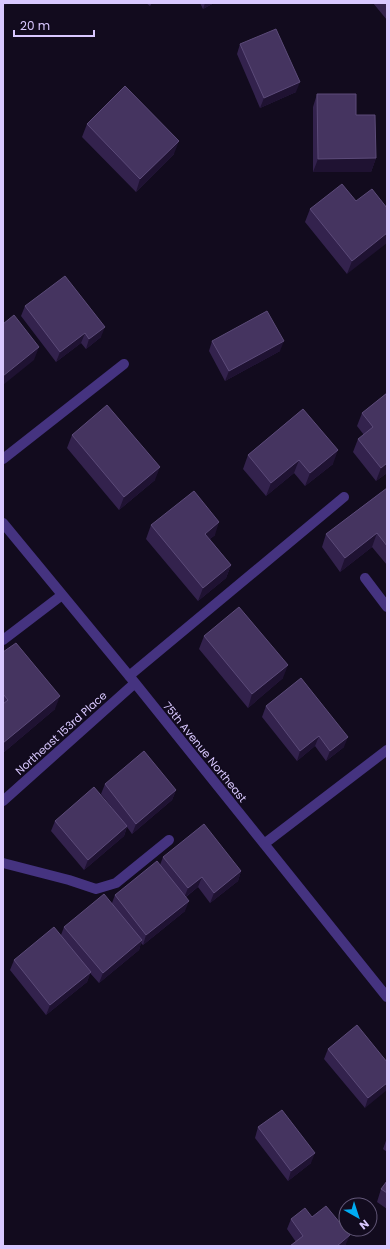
<svg xmlns="http://www.w3.org/2000/svg" width="390" height="1249" font-family="Poppins,sans-serif">
  <style>
    .lines { fill: none; stroke-linecap: round; stroke-linejoin: round }
    .minor { stroke: #453380; stroke-width: 10 }
    .wall { fill: #33224d }
    .shaded-wall { fill: #1f1232 }
    .building { fill: #453460; stroke: #5c4b79 }
    .labels { text-anchor: middle; stroke-width: 3.5; stroke-linejoin: round; paint-order: stroke }
    .street-label { font-size: 11px; fill: #d9c8ff; stroke: #120b1e }
  </style>
  <rect width="100%" height="100%" fill="#120b1e"/>
  <g class="lines">
    <path class="minor" d="M3,459l121,-95
      M3,523l132,160 252,314
      M365,578l22,29
      M3,640l59,-45
      M129,676l215,-179
      M3,801l132,-118
      M264,844l123,-94
      M3,863l66,17 27,9 20,-6 53,-43"/>
  </g>
  <path class="wall" d="M146,3h6l-2,3z
    M200,3h14l-11,6z
    M373,3h14v17z
    M240,44l56,48 -36,16 -23,-54z
    M317,94l39,21 20,43 -5,14h-58v-65z
    M87,124l87,30 -38,38 -54,-55z
    M356,201l31,7 -40,66 -42,-52 5,-13z
    M25,306l76,31 -15,12 -5,-6 -25,19 -35,-46z
    M212,341l68,10 -55,30 -16,-30z
    M387,393v80l-11,8 -23,-29 5,-13 6,-4 -7,-9 5,-13z
    M303,409l30,55 -28,22 -11,-13 -28,23 -23,-27 5,-14z
    M72,435l83,45 -36,30 -52,-62z
    M387,488v77l-15,-18 -32,25 -18,-25 4,-13z
    M151,525l64,10 -5,4 21,26 -5,13 -28,23 -52,-62z
    M204,636l79,42 -35,30 -49,-59z
    M3,652l52,57 -52,44z
    M266,706l78,41 -18,14 -11,-15 -18,15 -35,-44z
    M105,784l71,6 -4,10 -40,34 -5,-7 -3,9 -40,34 -33,-39 4,-10 58,-12 -12,-15z
    M163,857l78,14 -3,10 -28,22 -12,-16 -12,10 -1,14 -42,34 -2,-2 -2,7 -40,33 -9,-10 -3,9 -41,33 -36,-45 4,-10 47,-25 3,-8 48,-24 3,-8 45,-30z
    M328,1049l59,13 -22,46 -41,-49z
    M258,1127l53,36 -23,18 -33,-43z
    M387,1138v14l-4,-3z
    M387,1181v28l-10,-7 4,-13z
    M312,1217l34,28 -1,1h-55l6,-4 -9,-13 4,-10z"/>
  <path class="shaded-wall" d="M3,3h6l-6,3z
    M205,3h9l-11,6z
    M300,82l-4,10 -36,16 4,-10z
    M179,141l-5,13 -38,38 4,-13z
    M376,158l-5,14h-58l5,-13z
    M387,233v10l-40,31 5,-13z
    M105,327l-4,10 -15,12 3,-10z
    M85,333l-4,10 -25,19 4,-10z
    M284,341l-4,10 -55,30 4,-10z
    M39,347l-5,13 -31,25v-9z
    M338,450l-5,14 -28,22 5,-13z
    M299,460l-5,13 -28,23 5,-13z
    M387,463v10l-11,8 5,-13z
    M160,467l-5,13 -36,30 5,-13z
    M219,522l-4,13 -15,12 5,-13z
    M377,533l-5,14 -32,25 5,-14z
    M231,565l-5,13 -28,23 5,-13z
    M288,665l-5,13 -35,30 4,-14z
    M60,696l-5,13 -52,44v-10z
    M319,736l-4,10 -18,15 3,-10z
    M348,737l-4,10 -18,14 4,-10z
    M176,790l-4,10 -40,34 4,-10z
    M127,826l-3,10 -40,34 4,-10z
    M241,871l-3,10 -28,22 4,-10z
    M202,877l-4,10 -14,11 4,-10z
    M189,901l-4,10 -42,34 3,-10z
    M142,940l-3,10 -40,33 4,-10z
    M91,972l-4,10 -41,33 4,-10z
    M387,1083v7l-22,18 3,-10z
    M315,1153l-4,10 -23,18 3,-10z
    M350,1235l-5,11h-8z"/>
  <path class="building" d="M276,29l24,53 -36,16 -24,-54z
    M125,86l54,55 -39,38 -53,-55z
    M317,94h39v21h19l1,43 -58,1z
    M342,184l14,17 16,-12 15,19v25l-35,28 -42,-52z
    M65,276l40,51 -16,12 -4,-6 -25,19 -35,-46z
    M267,311l17,30 -55,30 -17,-30z
    M14,315l25,32 -36,29v-52z
    M387,393v70l-6,5 -23,-29 15,-12 -11,-14z
    M107,405l53,62 -36,30 -52,-62z
    M303,409l35,41 -28,23 -11,-13 -28,23 -23,-28z
    M387,488v58l-10,-13 -32,25 -19,-24z
    M194,491l25,31 -14,12 26,31 -28,23 -52,-63z
    M239,607l49,58 -36,29 -48,-58z
    M16,643l44,53 -57,47v-39l5,-4 -5,-6v-42z
    M301,678l47,59 -18,14 -11,-15 -19,15 -34,-45z
    M144,751l32,39 -40,34 -31,-40z
    M94,787l33,39 -39,34 -33,-39z
    M204,824l37,47 -27,22 -12,-16 -14,11 -25,-31z
    M157,861l32,40 -43,34 -31,-40z
    M104,894l38,46 -39,33 -39,-46z
    M54,927l37,45 -41,33 -36,-45z
    M357,1025l30,37v21l-19,15 -40,-49z
    M282,1110l33,43 -24,18 -33,-44z
    M387,1181v12l-6,-4z
    M326,1206l24,29 -13,11h-47l13,-10 -12,-17 14,-11 7,9z"/>
  <g class="labels">
    <g class="street-label">
      <text transform="translate(61 733) rotate(-42)" y="4">Northeast 153rd Place</text>
      <text transform="translate(205 752) rotate(51)" y="4">75th Avenue Northeast</text>
    </g>
  </g>
  <rect width="390" height="1249" fill="none" stroke="#d9c8ff" stroke-width="8"/>
  <g transform="translate(358 1217) rotate(141)"><circle r="19" fill="#120b1e" stroke="#625778"/>
  <path d="M0-3L7 15L0 10L-7 15Z" fill="#00acf3"/>
  <text y="-6" font-size="11" font-weight="bold" text-anchor="middle" fill="#d9c8ff">N</text>
  </g>
  <path d="M14 30v6h80v-6" fill="none" stroke="#d9c8ff" stroke-width="2"/>
  <text x="20" y="30" font-size="12" fill="#d9c8ff" stroke="#120b1e" stroke-width="3" paint-order="stroke">20 m</text>
</svg>
